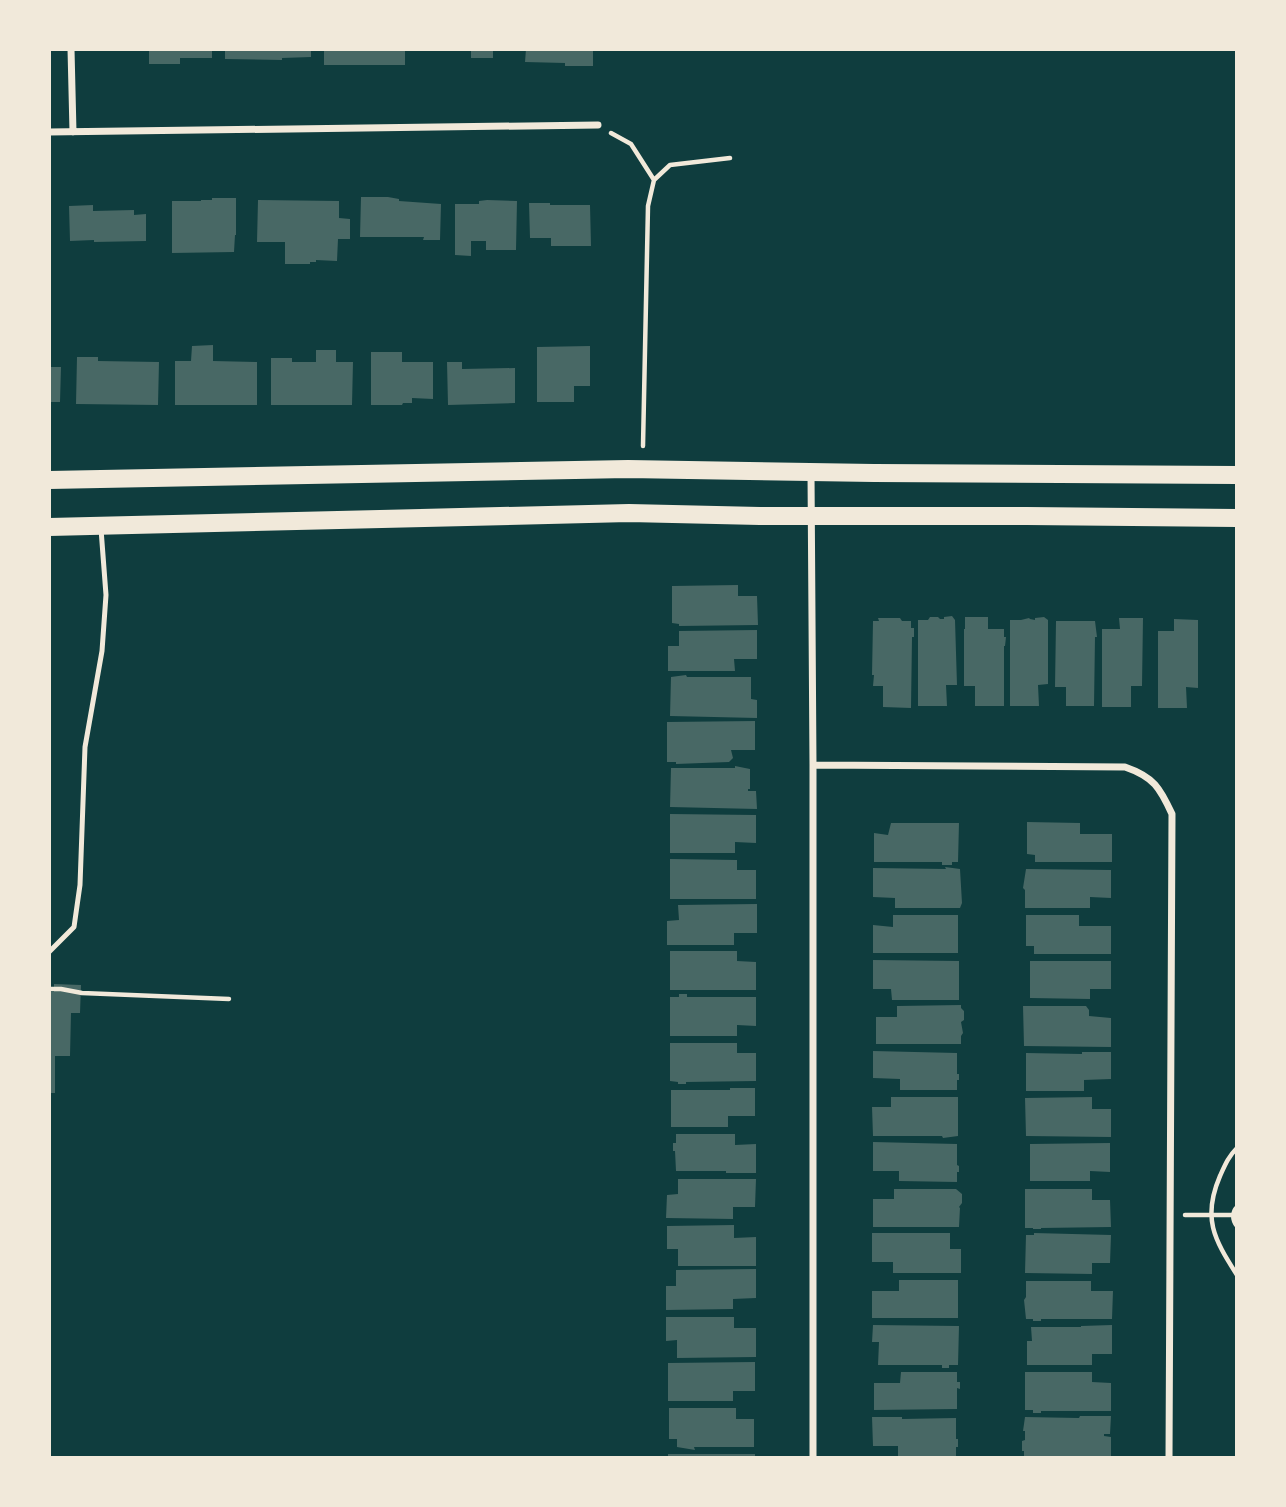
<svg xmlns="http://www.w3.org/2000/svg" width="1286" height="1507" font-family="Inter,sans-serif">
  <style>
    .building { fill: #486865 }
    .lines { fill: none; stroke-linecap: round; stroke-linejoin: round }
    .path { stroke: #f1e9da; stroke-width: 4.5 }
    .service { stroke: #f1e9da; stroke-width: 5 }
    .minor { stroke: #f1e9da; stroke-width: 7 }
    .primary { stroke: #f1e9da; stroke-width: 18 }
  </style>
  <rect width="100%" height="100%" fill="#0f3d3e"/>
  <path class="building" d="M149,49h63v9h-32v6h-31z
    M225,49h86v8l-29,1v2l-57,-1z
    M324,49h81v16h-81z
    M471,49h22v9h-22z
    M526,49h67v17h-28v-3l-40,-1z
    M361,197h27l11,2v2l42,3 -1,36h-17l1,-3h-64z
    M212,198h24v37h-1l-1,17 -62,1v-52h29v-1h11z
    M258,200l81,1v17l11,1v20h-12l-1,22 -21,-1v2h-6v2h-25v-22h-28z
    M487,200l30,1 -1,49h-30v-9h-15v15l-16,-1v-51h24v-3z
    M529,203h21v2h40l1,41h-40v-8h-21z
    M93,205v6l41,-1v5l12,-1v27l-52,1v-2l-24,1 -1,-35z
    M213,345v16l44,1v43h-82v-44h16l1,-15z
    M590,346v40h-16v16h-37v-55z
    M316,350h20v12h17l-1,43h-81v-47h21v4h24z
    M371,352h31v10h31v37l-21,-1v5h-9l-1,2h-31z
    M77,357h21v4l61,1 -1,43 -82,-1z
    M447,362h15v7l53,-1v35l-67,2z
    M49,367h12l-1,35h-11z
    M738,585v11h19l1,29 -79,1v-2l-7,-1v-37z
    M952,616l3,4 2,65h-11l1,21h-29v-86h10l2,-3h8l2,2h4v-2z
    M965,617h23v12h16v8h2l-1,9h-1v60h-29v-20h-11v-57h1z
    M1044,617l4,3v64l-10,1 1,21h-29v-86h11l8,-2 1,1 5,1v-2z
    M878,618h22l2,3h9v7h3v9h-2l-1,71 -28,-1v-21h-10l1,-11h-2l1,-54h6z
    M1119,618h24l-1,68h-11v21h-29v-78h18z
    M1174,619l24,1v68l-12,-1 1,21h-29v-77h16z
    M1056,621h39l2,16h-2l-1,69h-28v-19h-11z
    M757,630v29h-23l1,12h-67v-25h11v-15z
    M686,675l1,2h64v22l6,1v18l-87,-2 1,-39z
    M755,721v29h-24l2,8 -4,4 -53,2v-2h-9v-40z
    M735,766l15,3v20h-2v2h8l1,18 -87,-2 1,-39h64z
    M670,814l86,1v28l-21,-1v11h-65z
    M1027,822l53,1v11h32v28h-77v-7l-8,-1z
    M891,823h68l-1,39h-6v3h-10v-3h-68v-29l14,2z
    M670,859l67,1v10h19v29h-86z
    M945,867l15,2 2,34 -2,5h-65v-10l-22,-1v-29l73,1z
    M1026,869l85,1v28l-21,-1v11h-65v-18l-2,-2z
    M757,904v29h-23v12h-67v-24l12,-1 -1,-15z
    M893,915h65v38h-85v-28l20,2z
    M1026,915h53v11h32v28h-77v-8h-8z
    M670,951h67v10l19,1v28h-86z
    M873,960l86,1v39h-67l-1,-11h-18z
    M1030,961h81v28h-21v10l-60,-1z
    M54,984l27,1 -1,28h-9l-1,43h-15v37h-6v-101h5z
    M679,994h8v3h69v29l-19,-1v11h-67v-39h9z
    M961,1005v3l3,3v9l-3,2 2,11 -2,3v8h-85v-27h21v-11z
    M1023,1006h63l3,4v6l22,2v29l-87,-1z
    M670,1043h67v10h19v28l-70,1v2h-8v-2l-8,-1z
    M873,1051l84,2v21h2v6h-2v10h-57v-11l-27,-1z
    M1082,1052h29v27l-27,1v11h-58v-38l56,1z
    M730,1088h25v28h-27v11h-57v-37h59z
    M891,1097h67v39l-15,2 -1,-2h-69l-1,-29h19z
    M1092,1097v12h19v28l-85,-1 -1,-38z
    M676,1134h59v11l21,-1v29h-30v-2h-50l-1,-20h-2v-8h3z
    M873,1142l84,2v21l2,1v6h-2v10l-58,-1v-10h-26z
    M1110,1143v29l-20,-1v10h-60v-37z
    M678,1179h78l-1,28h-22v12l-67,-1 1,-23 11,-1z
    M894,1189h62l6,5v9l-3,4 1,1 -1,19h-86v-28h21z
    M1025,1189h67v11h18l1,27 -70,1v1h-8v-1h-8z
    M734,1225v13l22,-1v29h-78v-17h-11v-23z
    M872,1233h78v16h11v24h-68v-11h-21z
    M1034,1233l77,2 -1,28h-18v11l-67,-1 1,-38h8z
    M756,1269v29l-23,1v10l-67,1v-24h10v-16z
    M899,1280h59v38h-86v-27h27z
    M1026,1281h65v10h22l-1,28h-71v2h-8v-2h-7l-2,-19 2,-3z
    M666,1317h68v11h22v29l-79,1v-18l-11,1z
    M873,1325l86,1 -1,39h-9v3h-7v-3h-64l1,-23h-7z
    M1112,1325v29h-20v11h-65v-24h5l-1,-14h50v-1z
    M755,1362v29h-22v10h-65v-38z
    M901,1372h56v10h3v7l-3,-1v21l-83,1v-27h26z
    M1025,1372h67v10l19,1v28h-70v2h-8v-3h-8z
    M669,1408h67v11h18v28h-60l1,3 -18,-3v-8h-8z
    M1080,1416h31l-1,18h-6v2l7,1v20l-30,-1v2h-7v-2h-18v2h-29v-2h-3v-5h-2v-10l3,-1v-9h-2l2,-14 54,1z
    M872,1417h30v2l54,-1v21h2v8h-2v9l-58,1v-11h-25z
    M668,1454h87v4h-87z"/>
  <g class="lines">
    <path class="path" d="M611,133l20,11 23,36
      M643,446l5,-240 6,-26 16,-15 60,-7
      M49,989h12l21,4 147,6
      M1237,1148c-9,9 -12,17 -17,28 -18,42 -6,63 17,99
      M1237,1207c-5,5 -5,13 0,19
      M1185,1215h48"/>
    <path class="service" d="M49,952l25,-25 6,-42 5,-138 17,-96 4,-56 -5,-66"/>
    <path class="minor" d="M71,49l2,83
      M49,132l549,-7
      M811,473l2,292v693
      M813,765l312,2c29,10 35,21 47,47l-3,644"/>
    <path class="primary" d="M49,480l579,-11 246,4 363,2
      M49,527l580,-14 131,3h267l210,2"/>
  </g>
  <rect width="1286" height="1507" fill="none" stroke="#f1e9da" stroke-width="102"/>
</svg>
